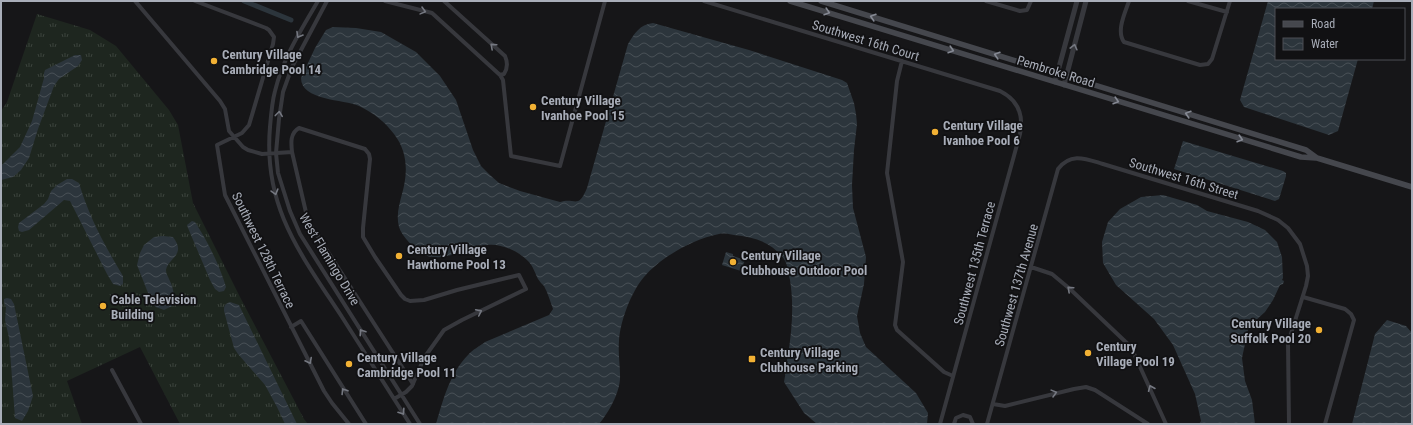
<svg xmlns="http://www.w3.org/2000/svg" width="1413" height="425" font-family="'Roboto Condensed',sans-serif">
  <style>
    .grass { fill: url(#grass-tufts) }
    .water { fill: url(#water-waves) }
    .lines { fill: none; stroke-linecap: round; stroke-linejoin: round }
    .canal { stroke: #2c353c; stroke-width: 5 }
    .minor { stroke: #37383d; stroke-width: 4 }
    .tertiary { stroke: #37383d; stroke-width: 5 }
    .secondary { stroke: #45474d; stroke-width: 5.5 }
    .oneway { stroke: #757881 }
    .oneway2 { stroke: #858993 }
    .poi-dot { fill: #f2b134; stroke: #111113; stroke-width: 1.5 }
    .labels { text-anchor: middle; stroke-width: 3.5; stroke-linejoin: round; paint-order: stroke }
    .street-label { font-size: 13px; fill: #a8adb8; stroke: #111113 }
    .poi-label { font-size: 13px; font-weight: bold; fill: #a8adb8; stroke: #111113; text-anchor: start }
  </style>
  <defs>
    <pattern id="grass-tufts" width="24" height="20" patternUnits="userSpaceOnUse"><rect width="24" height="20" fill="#1e261f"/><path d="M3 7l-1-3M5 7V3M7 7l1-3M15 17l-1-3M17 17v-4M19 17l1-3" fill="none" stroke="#3c433d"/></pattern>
    <pattern id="water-waves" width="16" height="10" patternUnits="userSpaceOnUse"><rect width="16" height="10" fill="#2c353c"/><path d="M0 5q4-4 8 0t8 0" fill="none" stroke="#485056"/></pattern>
  </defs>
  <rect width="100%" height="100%" fill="#161618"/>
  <path class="grass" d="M37,14l53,16 26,16 53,64 9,15 15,78 47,94 64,122 4,5h-128l-40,-77 -73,34 15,43h-81v-313l6,-9z"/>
  <path class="water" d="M1268,1h106l-2,8h-96v50h82l-20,72 -9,4 -85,-28 -4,-7z
    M653,23l96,27 93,30 5,3 7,20 2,11 1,10 -3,26 -2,35 1,23 13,49 -2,27 -7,32 3,17 6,14 50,46 12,20 -1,11h-110l-13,-11 -20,-31c2,-9 2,-18 4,-27 4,-25 6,-50 2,-75 -2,-7 -2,-15 -6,-21 -12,-17 -30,-22 -50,-24 -5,-1 -10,-2 -15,-1 -26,5 -58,23 -75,43 -13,15 -24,45 -25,64 -1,12 1,23 1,34 1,16 -11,37 -21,49h-163c7,-24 14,-51 32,-69 5,-6 11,-8 17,-13l64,-27 4,-6c-3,-8 -5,-16 -9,-23 -2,-2 -4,-4 -6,-7 -3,-6 -5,-13 -10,-18 -10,-10 -27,-18 -41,-16 -15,1 -27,9 -41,11 -7,2 -17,2 -23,-2 -9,-6 -21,-17 -24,-27 -3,-11 0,-22 3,-33 6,-21 6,-42 -8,-60 -9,-12 -20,-21 -35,-28 -15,-7 -58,-5 -58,-28l14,-30 11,-18 7,-3 23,1 25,4 35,20 24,24 16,24 17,50 8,16 9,9 9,8 21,8 40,11c15,-5 18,8 27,-14l41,-144c7,-11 11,-19 25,-21z
    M75,55h6l1,5 -4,6 -19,13 -5,7 -16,43 -9,29 -8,12 -8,7 -12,3v-12l1,-3 18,-18 12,-26 12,-43v-5l1,-3z
    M1183,141l100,30 3,2v3l-7,23 -4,2 -101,-32z
    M67,179h5l7,4c10,34 26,63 44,93v8l-3,2 -7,-2 -6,-10 -37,-73 -6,-1 -35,30 -7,2 -3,-1 -1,-4 1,-4 25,-19 4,-5 3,-8 6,-6z
    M1163,195l34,10 10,6 41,11 17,8 12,12 5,15 1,21 -1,2 2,1 -1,3 -3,1 -7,15 -8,12 -10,9 -7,9 -6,28 3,23 7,19 3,24h-56l2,-3 -6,-27 -22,-49 -19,-26 -38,-34 -13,-22 -1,-21 6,-20 12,-13 21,-12z
    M192,221l3,1c13,20 24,42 31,65l-2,4 -5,1 -4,-3 -5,-9 -22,-52 -1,-3z
    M163,236l10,1c14,18 -5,21 -7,33 0,4 2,6 3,9 5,10 6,17 3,27l-8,4 -8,-3 -4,-4 -15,-38 3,-12 4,-8 10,-8z
    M726,252l7,2v2l12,4 -4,11 -19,-6z
    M7,298l4,1 3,5 19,92 -5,15 -6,10 -7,-3 -6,-80 -4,-18 1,-13 -2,-5v-3z
    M230,302l9,3 58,119h-12l-8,-17 -12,-22 -27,-31 -4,-6 -10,-37c0,-6 1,-7 6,-9z
    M1387,320l19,6 6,7v91h-60l23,-90z"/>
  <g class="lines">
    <path class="canal" d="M244,1l47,19"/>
    <path class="minor" d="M135,1l85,100 5,8 4,22 14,16 5,3 14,4 30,-2c-1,-9 -2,-19 7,-24l66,21 4,5 1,5 -7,69v9l12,20 26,38 4,4 5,2 14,-1 33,-10 62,-15 7,14 -64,31 -18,10 -20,28 -12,28 -6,6 -12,7
      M195,1l71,27 3,2 5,7 -1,7 -24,81 -7,8 -25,12 8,50 99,196 8,12 17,21
      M318,1c-17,29 -35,57 -43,90 -3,11 -4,24 -5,36 -7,80 30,126 72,190 23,36 45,71 68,107
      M327,1l-35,66 -9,25 -4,27 -3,34 2,20 12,38 10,23 120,190
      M385,1l47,12 68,62 3,5 8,76 49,10 45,-165
      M444,1l61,55c3,7 3,12 -1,18l-4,1
      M704,1l296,90c18,9 24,23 20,43l-80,290
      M986,1l34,10 7,-1 4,-9
      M1129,1c-4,12 -13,30 -5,41l76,23 8,-1 4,-5 18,-58
      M1188,1l39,11
      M902,61l-5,20 -10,92 16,89 -8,63 2,5 47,42 9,4
      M292,152l16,69 105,163
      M1031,267l21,7 18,15 61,58 35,77
      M1303,297l42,12 6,5 3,6 -29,104
      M291,327l10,-6 65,103
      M112,370l29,54
      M993,404l12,2 69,-17 12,-2 9,3 53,34
      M954,424l2,-6 7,-3 7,2 3,7
      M987,424l71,-255c13,-17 28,-10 45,-5l155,47 20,9 10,8 12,16 7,22 1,10 -2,10 -18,57 1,81"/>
    <path class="tertiary" d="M1055,82l22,-81
      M1064,85l22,-84"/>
    <path class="secondary" d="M790,1l511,156 15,1
      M821,1l485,149 11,8 95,29"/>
  </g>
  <defs><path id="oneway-chevron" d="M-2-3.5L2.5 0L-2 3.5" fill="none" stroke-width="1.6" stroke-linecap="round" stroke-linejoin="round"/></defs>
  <g class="oneway">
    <use href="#oneway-chevron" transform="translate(423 11) rotate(15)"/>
    <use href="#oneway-chevron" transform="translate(299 35) rotate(120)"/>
    <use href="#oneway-chevron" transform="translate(493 46) rotate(-138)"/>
    <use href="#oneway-chevron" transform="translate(1074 47) rotate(-76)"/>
    <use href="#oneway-chevron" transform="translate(279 114) rotate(-83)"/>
    <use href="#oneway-chevron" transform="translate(275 192) rotate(74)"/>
    <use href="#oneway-chevron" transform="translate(1070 289) rotate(-138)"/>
    <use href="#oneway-chevron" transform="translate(479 312) rotate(-26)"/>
    <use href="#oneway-chevron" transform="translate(362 332) rotate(-123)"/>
    <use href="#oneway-chevron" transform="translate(309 361) rotate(63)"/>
    <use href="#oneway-chevron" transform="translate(1151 388) rotate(-113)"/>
    <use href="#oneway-chevron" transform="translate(344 391) rotate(-122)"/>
    <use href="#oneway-chevron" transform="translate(1054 393) rotate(-15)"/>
    <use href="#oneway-chevron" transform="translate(402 412) rotate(57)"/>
  </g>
  <g class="oneway2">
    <use href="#oneway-chevron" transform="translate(827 12) rotate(17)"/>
    <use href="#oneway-chevron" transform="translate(873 17) rotate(-163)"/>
    <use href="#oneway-chevron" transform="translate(951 50) rotate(17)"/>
    <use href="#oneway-chevron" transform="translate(997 55) rotate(-163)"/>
    <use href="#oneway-chevron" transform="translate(1116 101) rotate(17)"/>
    <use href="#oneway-chevron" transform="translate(1188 114) rotate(-163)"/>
    <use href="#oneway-chevron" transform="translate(1240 139) rotate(17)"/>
  </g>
  <g class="poi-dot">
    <circle cx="214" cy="61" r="4"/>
    <circle cx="533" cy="107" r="4"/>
    <circle cx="935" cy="132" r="4"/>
    <circle cx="399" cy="256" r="4"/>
    <circle cx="733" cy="262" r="4"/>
    <circle cx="103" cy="306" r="4"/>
    <circle cx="1319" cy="330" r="4"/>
    <circle cx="1088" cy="353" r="4"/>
    <rect x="748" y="355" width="8" height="8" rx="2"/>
    <circle cx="349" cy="364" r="4"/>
  </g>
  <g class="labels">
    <g class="street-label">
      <text transform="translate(866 40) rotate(17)" y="5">Southwest 16th Court</text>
      <text transform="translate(1056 71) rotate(17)" y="5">Pembroke Road</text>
      <text transform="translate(1184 178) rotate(17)" y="5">Southwest 16th Street</text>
      <text transform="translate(264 250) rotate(64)" y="5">Southwest 128th Terrace</text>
      <text transform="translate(330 259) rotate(59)" y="5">West Flamingo Drive</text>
      <text transform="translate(974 263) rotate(-75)" y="5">Southwest 135th Terrace</text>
      <text transform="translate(1016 285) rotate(-74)" y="5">Southwest 137th Avenue</text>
    </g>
    <g class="poi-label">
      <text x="222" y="59">Century Village<tspan x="222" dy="15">Cambridge Pool 14</tspan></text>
      <text x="541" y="105">Century Village<tspan x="541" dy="15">Ivanhoe Pool 15</tspan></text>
      <text x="943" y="130">Century Village<tspan x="943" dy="15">Ivanhoe Pool 6</tspan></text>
      <text x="407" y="254">Century Village<tspan x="407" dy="15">Hawthorne Pool 13</tspan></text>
      <text x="741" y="260">Century Village<tspan x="741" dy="15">Clubhouse Outdoor Pool</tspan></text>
      <text x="111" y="304">Cable Television<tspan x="111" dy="15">Building</tspan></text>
      <text x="1311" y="328" text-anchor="end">Century Village<tspan x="1311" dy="15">Suffolk Pool 20</tspan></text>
      <text x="1096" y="351">Century<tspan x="1096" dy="15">Village Pool 19</tspan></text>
      <text x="760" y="357">Century Village<tspan x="760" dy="15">Clubhouse Parking</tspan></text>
      <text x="357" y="362">Century Village<tspan x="357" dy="15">Cambridge Pool 11</tspan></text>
    </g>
  </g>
  <rect width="1413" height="425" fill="none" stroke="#a8adb8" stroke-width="4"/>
  <rect x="1275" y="8" width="130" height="52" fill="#111113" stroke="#4d4f55"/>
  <rect x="1283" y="21" width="20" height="6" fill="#45474d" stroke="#4d4f55"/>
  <text x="1311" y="28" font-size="12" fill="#a8adb8">Road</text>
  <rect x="1283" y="38" width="20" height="12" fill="url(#water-waves)" stroke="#4d4f55"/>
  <text x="1311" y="48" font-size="12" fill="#a8adb8">Water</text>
</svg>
